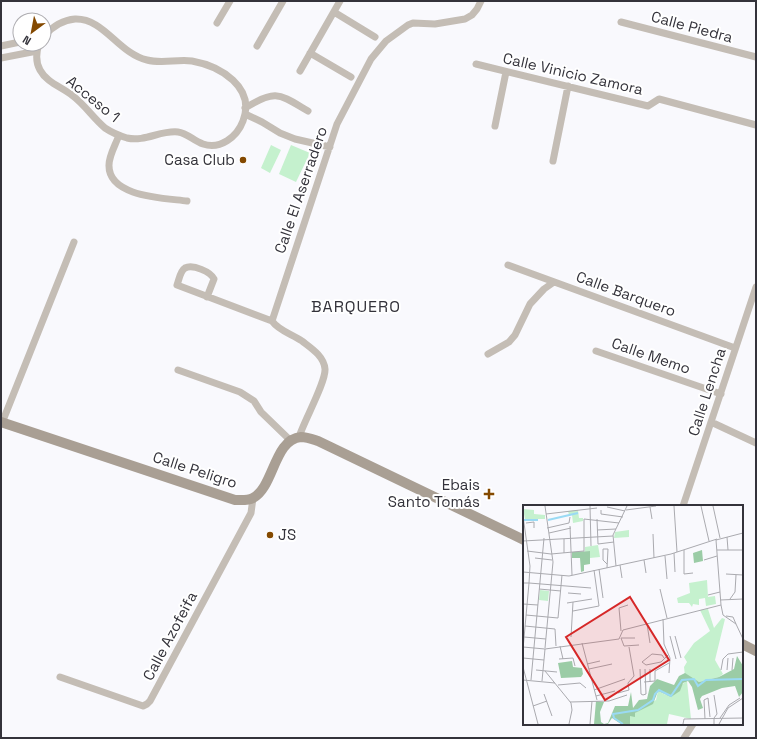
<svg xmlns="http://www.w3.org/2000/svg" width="757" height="739" font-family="'Space Grotesk',sans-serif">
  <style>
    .green { fill: #c5f1ce }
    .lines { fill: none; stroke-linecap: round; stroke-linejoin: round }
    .minor { stroke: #c4bdb5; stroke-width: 7 }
    .secondary { stroke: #a99f94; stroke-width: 10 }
    .poi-dot { fill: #844900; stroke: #fff; stroke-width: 1.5 }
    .labels { text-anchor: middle; stroke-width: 4; stroke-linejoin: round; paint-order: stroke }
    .street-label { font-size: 15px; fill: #34333b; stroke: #fff }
    .poi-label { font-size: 15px; fill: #34333b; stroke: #fff; text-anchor: end }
    .neighbourhood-label { font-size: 16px; letter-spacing: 1px; fill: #34333b; stroke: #fff }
    .inset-river { fill: none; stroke: #9adaf4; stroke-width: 2 }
    .inset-road { fill: none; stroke: #aaaaaf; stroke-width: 1 }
    .view { fill: #d62828; fill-opacity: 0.15; stroke: #d62828; stroke-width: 2 }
    .inset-edge { fill: none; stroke: #34333b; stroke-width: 2 }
  </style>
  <rect width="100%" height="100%" fill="#f9f9fd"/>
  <path class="green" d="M271,145l10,5 -11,23 -9,-5z
    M291,145l19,8 -14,29 -17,-8z"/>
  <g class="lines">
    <path class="minor" d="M334,12l41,25
      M621,22l135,35
      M217,23l13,-22
      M39,44c-3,9 -4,17 1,26 7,13 22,17 33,26 12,9 20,22 32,32 6,4 15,8 22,10 18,4 34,-8 51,-6 9,1 16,9 25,12 17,6 34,-7 40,-23 13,-34 -23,-55 -51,-60 -15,-2 -30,3 -45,-1 -29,-7 -43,-42 -72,-41 -13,1 -22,7 -31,17
      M1,46l19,-4
      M257,46l26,-45
      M310,53l41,24
      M1,58l36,-7
      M476,64l172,42 11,-7 97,26
      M300,71l40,-70
      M245,108c31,-19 34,-14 63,3
      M245,114l17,8 18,11 15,6 35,8
      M495,126l11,-54
      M119,135c-3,9 -10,20 -10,30 -1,32 55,33 78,36
      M553,161l15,-75
      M508,265l227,83
      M207,297l7,-18c-3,-7 -21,-15 -29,-11 -5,3 -6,12 -8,17l95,36
      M596,351l125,43
      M488,354l21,-12 6,-7 15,-31 14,-15 10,-7
      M178,370l62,22 14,9 7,11 30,29
      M711,422l45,21
      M2,423l72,-181
      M299,437c5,-16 27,-55 26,-68 -1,-13 -14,-21 -23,-28 -10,-7 -23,-10 -30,-20l65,-197 34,-65 15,-18 22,-16 5,-2 22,1 30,-5 7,-4 5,-6 4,-8
      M683,506l73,-219
      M60,677l83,29 4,-2 3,-3 101,-188 2,-15
      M684,738l9,-14"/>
    <path class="secondary" d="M1,422l234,78c6,0 12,1 18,-2 21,-11 21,-59 48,-61 6,0 11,2 17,4l206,99
      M742,644l14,7"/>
  </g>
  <g class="poi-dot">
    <circle cx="243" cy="160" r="4"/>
    <path d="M487 488h4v4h4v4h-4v4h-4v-4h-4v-4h4z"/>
    <circle cx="270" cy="535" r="4"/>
  </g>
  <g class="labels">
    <g class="street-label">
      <text transform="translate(692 27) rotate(15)" y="5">Calle Piedra</text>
      <text transform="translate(573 74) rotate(13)" y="5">Calle Vinicio Zamora</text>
      <text transform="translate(93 99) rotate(39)" y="5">Acceso 1</text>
      <text transform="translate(301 190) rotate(-71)" y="5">Calle El Aserradero</text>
      <text transform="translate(626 294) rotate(20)" y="5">Calle Barquero</text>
      <text transform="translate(651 356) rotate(19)" y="5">Calle Memo</text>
      <text transform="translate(707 392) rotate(-72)" y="5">Calle Lencha</text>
      <text transform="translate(195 470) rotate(18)" y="5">Calle Peligro</text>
      <text transform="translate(170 636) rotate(-62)" y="5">Calle Azofeifa</text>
    </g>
    <g class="poi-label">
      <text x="235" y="165">Casa Club</text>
      <text x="480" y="490">Ebais<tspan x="480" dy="17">Santo Tomás</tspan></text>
      <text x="278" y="540" text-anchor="start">JS</text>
    </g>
    <g class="neighbourhood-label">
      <text x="356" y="312">BARQUERO</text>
    </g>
  </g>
  <g transform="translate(523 505)">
    <rect width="220" height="220" fill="#f9f9fd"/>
    <path d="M0,4l11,1v4l11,1v4h-20zM55,5l1,8h4v3l-10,2 -1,-8h-3l-1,-4zM106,25v7l-15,1 1,-6zM75,40l2,12 -10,1v-7h-5v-4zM184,75l1,17 7,-1 1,8 -10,2 -1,-8 -6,1v6l-6,-1 -1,3 -3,-4h-11l-1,-5 13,-5 -1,-10zM17,85l9,1 -1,10 -9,-1zM185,104l6,19 8,-10 3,1 -10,41 8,14 -4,3 -20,5 -14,-6 -1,-9 3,-5 -3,-5 10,-14 16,-12 -10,-21zM164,176l4,38 -22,-5 -2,10h-37v-8l26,-16 2,-9 8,4z" fill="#c5f1ce"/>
    <path d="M179,45l1,11 -9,2 -1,-10zM67,46v13l-6,1v6l-3,1 -1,-14h-8v-6zM214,151l6,10v26l-4,5 -4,-11 -13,2 -20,8 -2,3 3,9 -5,2 -6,-23 -4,-6 -5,2 -3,8 -9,6 -13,-6 -5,13 -18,9v4l-5,-1v8h-9l-9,-6 -4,6h-4l4,-1 7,-17h13l3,-14 2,16 6,-8 8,-1 3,-13 7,-7 17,6 5,-9 6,-3 14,9 20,-5 15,-8zM49,156l1,6 9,1 1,6 -2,3 -20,1 -3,-15zM73,196l8,1 -4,10 1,10 3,2h-10z" fill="#9bcca6"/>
    <path class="inset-river" d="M1,15h14M25,15l30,-7M100,219l-9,-6 -1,-4 25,-4 15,-10 2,-6 4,-4 12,6 11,-16 12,-1 4,7 8,-6 37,-1"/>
    <path class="inset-road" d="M67,1l1,40M151,1l3,46M178,1l8,35M190,1l7,32M84,2l18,4M127,2l2,12M78,5v4l22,3M103,5l30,-4M23,9l51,-6M0,11l7,50 -1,17 62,5M74,14l1,25 16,-2M3,18l8,-1v6M47,21l2,49M24,23l22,-5 1,-6M74,25l19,-1M26,28l22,-5M130,29l1,24M204,32l1,13M41,34v14M0,36l90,-5M161,45v24l9,-1M194,45h26M4,46l24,3 33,-3v-32l35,4M151,48l1,19M142,51l2,23M12,53l17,2M121,55l2,13M181,55l13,-4M84,59l-4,-4v-11h5l-1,19M97,60l2,13M93,61l-3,-31 14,-29M76,64l4,29M0,67l46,4 102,-22 46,-15M203,69l17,1M0,78h6l-6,66M16,84l22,2M137,84l7,29M45,88l13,1M185,90l12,-3M207,94l5,-7 1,-17M197,95l23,-1M44,98l25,-4M0,99l15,1M198,100l2,10 13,9 7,15M50,106l26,-5 -5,-36M3,110l32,3M203,111l7,1 3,7M35,113l4,-43M140,114l1,25 6,14 -1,15M124,119l3,19M2,121l30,3 1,17M98,126l-2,-23 9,-3M147,131l6,23M152,131l6,22M1,132l22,2M48,132l2,-35M98,133l3,8 15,-1M98,133h14M59,138l15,57M37,141l3,13M0,142l22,2 74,-10 4,-9 98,-25 -5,-65 27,-7M22,143l8,-86 -8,-56M0,153l21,2M141,153l-2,-3 -10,-1 -10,8 4,3 15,-3 8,-8M36,154l14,-1 2,8M64,159l13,-3M0,162l15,57M66,164l23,-5M117,164l1,25 2,1 3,-1 -1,-25M127,164v13M13,165l21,2M198,165l2,-11 5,-5 15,-2M204,165l1,-12M209,165l1,-12M22,166l26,32 1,7 -3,14M0,175l32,3M8,175l13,-142M19,176l3,-32M121,177l11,-1v-10l14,-8M35,180l22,-2 6,5M71,185l31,-11M95,188l11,-3 -1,-7 6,-7 -5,-29M21,189l8,22M191,190l3,19 -3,4v6M73,191l19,-5M47,197l39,-1 18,-6M10,201l14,-5M197,213l9,-13 11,-7M182,214l-1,-19 4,-2 2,19M67,219l2,-23M160,219l1,-5 59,-1M196,219l9,-16 15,-10"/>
    <path class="view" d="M107,92l39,63 -64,40 -39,-63z"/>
    <rect width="220" height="220" class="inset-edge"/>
  </g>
  <rect width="757" height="739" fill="none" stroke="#34333b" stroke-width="4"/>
  <g transform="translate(32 32) rotate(212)"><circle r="19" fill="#ffffff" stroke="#aeadb1"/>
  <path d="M0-3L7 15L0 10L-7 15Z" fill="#844900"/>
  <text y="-6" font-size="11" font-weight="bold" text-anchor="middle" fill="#34333b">N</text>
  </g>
</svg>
